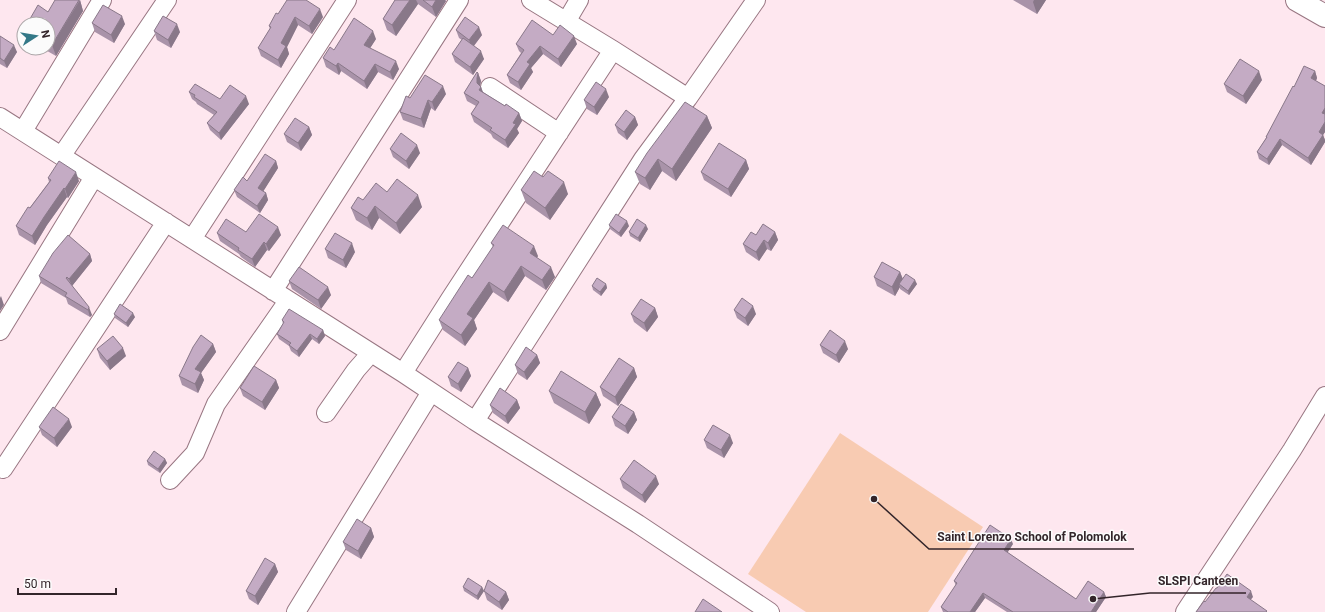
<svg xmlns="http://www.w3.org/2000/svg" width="1325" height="612" font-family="Roboto,sans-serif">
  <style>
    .green { fill: #f8cbb2 }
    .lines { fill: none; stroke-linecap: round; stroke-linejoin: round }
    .minor-casing { stroke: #987682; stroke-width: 20 }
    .major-casing { stroke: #987682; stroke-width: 24 }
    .minor { stroke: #fff; stroke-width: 18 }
    .major { stroke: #fff; stroke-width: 22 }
    .wall { fill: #a993a9 }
    .shaded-wall { fill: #897889 }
    .building { fill: #c4abc4; stroke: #897889 }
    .leader { fill: none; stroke: #33252a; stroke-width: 1.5 }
    .callout-dot { fill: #33252a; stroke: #fbfbfb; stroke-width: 1.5 }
    .callout-label { font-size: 12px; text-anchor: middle; font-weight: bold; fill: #33252a; stroke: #fbfbfb; stroke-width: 3; stroke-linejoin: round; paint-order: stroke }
  </style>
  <rect width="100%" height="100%" fill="#fee7ef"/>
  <path class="green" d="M840,433l143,94 -55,85h-122l-58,-38z"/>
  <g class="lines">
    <defs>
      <path id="minor" d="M531,0l82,50 75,48 68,-98
        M566,22l13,-22
        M490,87l69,46
        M0,117l403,256 72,48 163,103 132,88
        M23,131l79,-131
        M62,155l105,-155
        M192,239l155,-239
        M273,291l186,-291
        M0,331l94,-154
        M403,373l47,-74 163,-249
        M326,413l30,-43 15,-17
        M475,421l168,-262 45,-61
        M3,469l163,-247
        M170,480l25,-27 21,-49 72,-103
        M296,612l135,-220
        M1185,612l107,-162 33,-54"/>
      <path id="major" d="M1297,0l28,16"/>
    </defs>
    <use href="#minor" class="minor-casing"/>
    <use href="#major" class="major-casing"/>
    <use href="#minor" class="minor"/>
    <use href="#major" class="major"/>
  </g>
  <path class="wall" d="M80,0l3,11 -27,45 -14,-8h6v-36z
    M395,0h50l1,1 -10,16 -18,-13 -22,32 -9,-6 -4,-11z
    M1013,0h33l-9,14z
    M278,14l45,3 -11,17 -14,-9 -11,22 2,7 -8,14 -20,-12 -3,-8 12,-19 -1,-3z
    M92,23l33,1 -11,19 -19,-11z
    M456,30l26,5 -8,11 10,13 -11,16 -18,-13 -3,-8 10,-14 -3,-2z
    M154,31l26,1 -9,16 -14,-8z
    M553,35l24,9 -16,23 -18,-13 -12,14 2,4 -12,18 -11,-7 -3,-8 14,-22 -2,-2 -3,-7z
    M0,36l17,16 -10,16 -7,-4z
    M376,39l-6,9 29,21 -6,11 -15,-8 -11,17 -26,-18 -2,4 -13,-8 -3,-9 11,-8z
    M1315,71l2,7 -1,3 9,5v46l-2,3 2,5v2l-14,23 -29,-20 -13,20 -10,-6 -2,-7 9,-14v-1l28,-50z
    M478,73l3,8 -1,5 1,1 2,5 22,14 14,7 3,8 -5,8 2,4 -11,15 -15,-10 -2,-4 -17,-12 -3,-8 5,-8 -9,-5 -3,-8z
    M1262,80l-16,24 -19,-12 -3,-8z
    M189,92l31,7 29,5 -28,36 -11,-10 -3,-7 7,-8 -17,-11 -1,-2 -4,-3z
    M446,94l-11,17 -4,-3 -7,20 -21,-8 -3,-8 10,-14z
    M609,97l-12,18 -10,-6 -3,-9z
    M707,116l5,12 -36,53 -14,-10 -12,19 -10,-6 -5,-12z
    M635,117l3,8 -11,15 -9,-7 -3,-8z
    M309,127l3,8 -11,16 -14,-9 -3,-8z
    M390,149l30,4 -11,16 -16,-12z
    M746,160l3,9 -18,28 -27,-17 -3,-8z
    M276,161l2,7 -15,23 3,2 2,7 -8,13 -23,-16 -3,-7z
    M543,177l25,17 -18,26 -24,-17 -5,-13z
    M48,178l31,3 -11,17 -1,-1 -20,28 -12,20 -16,-10 -3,-9 33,-44z
    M387,192l35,15 -22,27 -21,-16 -7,12 -16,-10 -5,-12 12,-8z
    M609,225l20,1 -8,11 -11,-8z
    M648,229l-8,13 -10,-6 -1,-4z
    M246,232l35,3 -12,16 -2,-1 -12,17 -14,-10 -2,-3 -19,-13 -3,-8z
    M775,232l3,8 -7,11 -4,-2 -8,12 -13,-9 -3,-8 13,-9z
    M491,243l47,13 -1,2 18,19 -9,13 -21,-14 -17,26 -15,-10 -19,28 3,9 -12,17 -22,-16 -4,-10 33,-42 21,-31z
    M325,249l30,3 -9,16 -18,-10z
    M90,254l2,7 -20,25 20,29 -2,2 -22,-13 -2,-6 -25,-15 -2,-7z
    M900,272l3,7 14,5 -8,11 -9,-6v-2l-5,9 -18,-10 -3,-9z
    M289,281l42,14 -10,14 -29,-20z
    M606,284l1,4 -6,8 -8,-6 -1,-4z
    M655,308l3,9 -11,15 -13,-10 -3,-8z
    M734,310l22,4 -8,12 -11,-8z
    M114,314l21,3 -7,10 -13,-9z
    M282,320l41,10 2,6 -6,8 -7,-5 -13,18 -8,-6 -2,-5 -10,-7 -2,-5 6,-10z
    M213,344l3,8 -15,21 3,7 -6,13 -16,-8 -3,-9z
    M820,345l28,4 -9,14 -16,-10z
    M97,349l29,7 -16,14 -10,-12z
    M537,355l3,8 -13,17 -9,-6 -3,-9z
    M468,368l3,8 -10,16 -10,-6 -3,-9z
    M634,368l3,9 -19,29 -15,-10 -3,-9z
    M276,380l3,8 -14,22 -22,-14 -3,-8z
    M549,391l47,2 5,12 -12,19 -35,-21z
    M517,400l3,8 -12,16 -15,-11 -3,-8z
    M634,412l3,8 -9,14 -13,-8 -3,-9z
    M39,427h33l-15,20 -15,-12z
    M704,440l29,3 -9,15 -17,-10z
    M165,459l2,4 -7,10 -12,-8 -1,-4z
    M620,479l39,5 -14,19 -22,-15z
    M371,528l3,9 -13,22 -15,-9 -3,-8z
    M1013,544l-6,8 69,47 28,-7 2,5 -10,15h-89l-22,-14 -10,14h-32l-2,-5 15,-21 -2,-5z
    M275,564l3,8 -20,33 -9,-6 -3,-8z
    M463,587h19l2,4 -6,9 -14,-9z
    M484,591l22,1 3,8 -7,10 -15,-10z"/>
  <path class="shaded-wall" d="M80,0l3,11 -27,45 -4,-11z
    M410,0h6l2,4 -22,32 -4,-11z
    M436,0h9l1,1 -10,16 -4,-10z
    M1034,0h12l-9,14 -4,-12z
    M320,9l3,8 -11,17 -3,-8z
    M122,16l3,8 -11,19 -3,-8z
    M295,17l3,8 -11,22 2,7 -8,14 -3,-8 3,-17z
    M177,24l3,8 -9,16 -3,-8z
    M479,27l3,8 -10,13 -3,-8z
    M373,31l3,8 -9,14 -3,-8z
    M574,36l3,8 -16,23 -3,-8z
    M14,45l3,7 -10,16 -3,-7z
    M540,46l3,8 -12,14 2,4 -12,18 -3,-8 9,-20z
    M481,51l3,8 -11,16 -3,-8z
    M396,61l3,8 -6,11 -3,-8z
    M338,63l3,8 -2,4 -3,-9z
    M375,64l3,8 -11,17 -3,-8z
    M1259,71l3,9 -16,24 -3,-8z
    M1315,71l2,7 -3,7 -3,-7z
    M478,73l3,8 -1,5 1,1 3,9 -2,2 -5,-15v-5z
    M443,86l3,8 -11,17 -3,-9z
    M606,89l3,8 -12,18 -3,-8z
    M246,96l3,8 -28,36 -2,-7z
    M428,100l3,8 -7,20 -3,-9z
    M1325,108v11l-3,-6z
    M519,113l3,8 -5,8 2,4 -11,15 -3,-8 8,-17z
    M707,116l5,12 -36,53 -4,-12z
    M635,117l3,8 -11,15 -3,-8z
    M1325,122v10l-2,3 2,5v2l-14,23 -3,-7 11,-26z
    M309,127l3,8 -11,16 -3,-8z
    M1280,139l2,6 -13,20 -2,-6z
    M417,145l3,8 -11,16 -3,-8z
    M658,159l4,12 -12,19 -5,-12z
    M746,160l3,9 -18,28 -3,-8z
    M276,161l2,7 -17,27 -3,-7z
    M76,172l3,9 -11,17 -3,-9z
    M564,182l4,12 -18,26 -5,-12z
    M64,188l3,9 -20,28 -12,20 -3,-9 12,-19z
    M266,193l2,7 -8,13 -3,-7z
    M418,195l4,12 -22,27 -4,-11z
    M375,206l4,12 -7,12 -5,-12z
    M627,221l2,5 -8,11 -2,-4z
    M646,225l2,4 -8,13 -2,-4z
    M278,227l3,8 -12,16 -3,-7z
    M775,232l3,8 -7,11 -3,-8z
    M764,240l3,9 -8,12 -3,-9z
    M264,242l3,8 -12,17 -3,-8z
    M352,243l3,9 -9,16 -3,-8z
    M534,246l4,10 -5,7 -3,-10z
    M90,254l2,7 -20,25 -3,-7z
    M521,266l4,10 -17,26 -4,-10z
    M551,267l4,10 -9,13 -4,-10z
    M900,272l3,8 -4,4 1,3 -5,9 -3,-9z
    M915,280l2,4 -8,11 -1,-4z
    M489,282l4,10 -19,28 3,9 -12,17 -4,-11 6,-21z
    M606,284l1,4 -6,8 -1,-4z
    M328,287l3,8 -10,14 -3,-9z
    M1,296l3,9 -4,6v-13z
    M753,306l3,8 -8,12 -3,-8z
    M89,307l3,8 -2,2 -2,-7z
    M655,308l3,9 -11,15 -3,-9z
    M133,313l2,4 -7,10 -2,-4z
    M323,330l2,6 -6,8 -2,-5z
    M310,334l2,5 -13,18 -2,-6z
    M845,341l3,8 -9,14 -3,-8z
    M213,344l3,8 -15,21 3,7 -6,13 -3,-9v-15z
    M123,348l3,8 -16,14 -3,-9z
    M537,355l3,8 -13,17 -3,-8z
    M468,368l3,8 -10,16 -3,-8z
    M634,368l3,9 -19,29 -3,-9z
    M276,380l3,8 -14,22 -3,-8z
    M596,393l5,12 -12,19 -4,-12z
    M517,400l3,8 -12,16 -3,-8z
    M634,412l3,8 -9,14 -3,-8z
    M69,419l3,8 -15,20 -3,-9z
    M730,435l3,8 -9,15 -3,-8z
    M165,459l2,4 -7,10 -2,-4z
    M656,476l3,8 -14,19 -3,-8z
    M371,528l3,9 -13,22 -3,-8z
    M1011,539l2,5 -7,11 -2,-5z
    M275,564l3,8 -20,33 -3,-9z
    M482,587l2,4 -6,9 -1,-4z
    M1251,591l2,6 -4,5 -2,-5z
    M506,592l3,8 -7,10 -3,-8z
    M1104,592l2,5 -10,15h-5z
    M983,593l2,5 -10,14h-5z"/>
  <path class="building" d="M55,0h24l-27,45 -4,-2v-19h-21l11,-19 10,7z
    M287,0h19l14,9 -11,17 -14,-9 -14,26 5,3 -8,14 -20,-12 13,-21 -2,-1 7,-13 2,1z
    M395,0h15l-18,25 -9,-6z
    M423,0h13l-4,7z
    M103,5l19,11 -11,19 -19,-12z
    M163,16l14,8 -9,16 -14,-9z
    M465,17l14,10 -10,13 -13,-10z
    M354,18l19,13 -9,14 32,16 -6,11 -15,-8 -11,17 -26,-18 -2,3 -13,-8 7,-11 4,3z
    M532,20l21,15 7,-10 14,11 -16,23 -18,-13 -13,16 3,2 -12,18 -11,-7 17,-25 -8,-6z
    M0,36l14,9 -10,16 -4,-3z
    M463,38l18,13 -11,16 -18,-13z
    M1240,59l19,12 -16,25 -19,-12z
    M1304,66l11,5 -4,7 14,8v22l-3,5 3,1v8l-6,10 4,3 -15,23 -28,-19 -13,20 -10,-7 10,-15h-1l27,-51 1,1z
    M477,72l1,1 -1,5v5l4,4 -2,3 26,16 1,-2 13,9 -6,10 3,1 -11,16 -15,-10 2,-2 -21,-14 8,-12 -15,-9z
    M425,75l18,11 -11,16 -4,-2 -7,19 -21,-7 6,-16 4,2z
    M596,82l10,7 -12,18 -10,-7z
    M195,84l25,15 10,-14 16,11 -27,37 -12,-10 10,-11 -23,-15 1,-2 -6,-3z
    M685,102l22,14 -35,53 -14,-10 -13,19 -10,-6 12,-19z
    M626,110l9,7 -11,15 -9,-7z
    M295,118l14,9 -11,16 -14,-9z
    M401,133l16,12 -11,16 -16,-12z
    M719,143l27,17 -18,29 -27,-17z
    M265,154l11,7 -18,27 8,5 -9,13 -23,-16 9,-13 4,4z
    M59,161l17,11 -11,17 -1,-1 -20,29 -12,19 -16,-10 12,-19 2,1 21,-28 -3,-2z
    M534,171l9,6 5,-6 16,11 -19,26 -24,-18z
    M397,179l21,16 -22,28 -21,-17 -8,12 -16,-10 7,-11 5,3 13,-17 11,9z
    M259,214l19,13 -12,17 -2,-2 -12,17 -14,-9 1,-2 -22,-15 9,-14 20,13z
    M616,214l11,7 -8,12 -10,-8z
    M637,219l9,6 -8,13 -9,-6z
    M763,224l12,8 -7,11 -4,-3 -8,12 -13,-8 8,-12 5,3z
    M503,225l31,21 -4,7 21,14 -9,13 -21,-14 -17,26 -15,-10 -22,32 6,4 -12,17 -22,-15 29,-45 4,3 22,-33 -3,-2z
    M335,233l17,10 -9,17 -18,-11z
    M68,235l22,19 -21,25 -2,-2 -1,1 23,29 -1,3 -23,-14 2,-3 -28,-17 14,-23z
    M882,262l18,10 -8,15 -18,-10z
    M299,267l29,20 -10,13 -29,-19z
    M906,274l9,6 -7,11 -9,-7z
    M597,278l9,6 -6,8 -8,-6z
    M742,298l11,8 -8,12 -11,-8z
    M641,299l14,9 -11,15 -13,-9z
    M120,304l13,9 -7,10 -12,-9z
    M289,309l34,21 -6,9 -7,-5 -13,17 -8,-6 2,-2 -14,-9 7,-12 -2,-2z
    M830,330l15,11 -9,14 -16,-10z
    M201,335l12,9 -18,25 6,3 -6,12 -16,-8 14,-29z
    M113,336l10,12 -16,13 -10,-12z
    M526,347l11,8 -13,17 -9,-7z
    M619,358l15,10 -19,29 -15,-10z
    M458,362l10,6 -10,16 -10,-7z
    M254,366l22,14 -14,22 -22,-14z
    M561,371l35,22 -11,19 -36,-21z
    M500,388l17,12 -12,16 -15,-11z
    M621,404l13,8 -9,14 -13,-9z
    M53,407l16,12 -15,19 -15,-11z
    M713,425l17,10 -9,15 -17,-10z
    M154,451l11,8 -7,10 -11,-8z
    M634,460l22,16 -14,19 -22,-16z
    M357,519l14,9 -13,23 -15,-9z
    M990,525l21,14 -7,11 72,49 12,-18 16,11 -13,20h-78l-30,-19 -13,19h-22l-7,-5 16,-24 -3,-2z
    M265,558l10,6 -20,32 -9,-5z
    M1227,574l24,17 -4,6 20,14 -1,1h-70l8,-11 1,1 11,-14h1z
    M468,578l14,9 -5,9 -14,-9z
    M488,580l18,12 -7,10 -15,-11z
    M703,599l19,13h-27z"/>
  <path class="leader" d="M874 499L929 549H1134M1093 599L1150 593H1246"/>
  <g class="callout-dot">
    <circle cx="874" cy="499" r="4"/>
    <circle cx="1093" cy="599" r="4"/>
  </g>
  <g class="callout-label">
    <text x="1032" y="541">Saint Lorenzo School of Polomolok</text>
    <text x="1198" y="585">SLSPI Canteen</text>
  </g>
  <g transform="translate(36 36) rotate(78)"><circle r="19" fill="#fbfbfb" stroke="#aba5a7"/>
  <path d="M0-3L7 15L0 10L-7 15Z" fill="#337887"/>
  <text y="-6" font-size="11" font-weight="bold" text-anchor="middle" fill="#33252a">N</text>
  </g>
  <path d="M18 588v6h98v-6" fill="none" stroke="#33252a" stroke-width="2"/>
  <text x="24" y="588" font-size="12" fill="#33252a" stroke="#fbfbfb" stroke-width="3" paint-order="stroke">50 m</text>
</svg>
